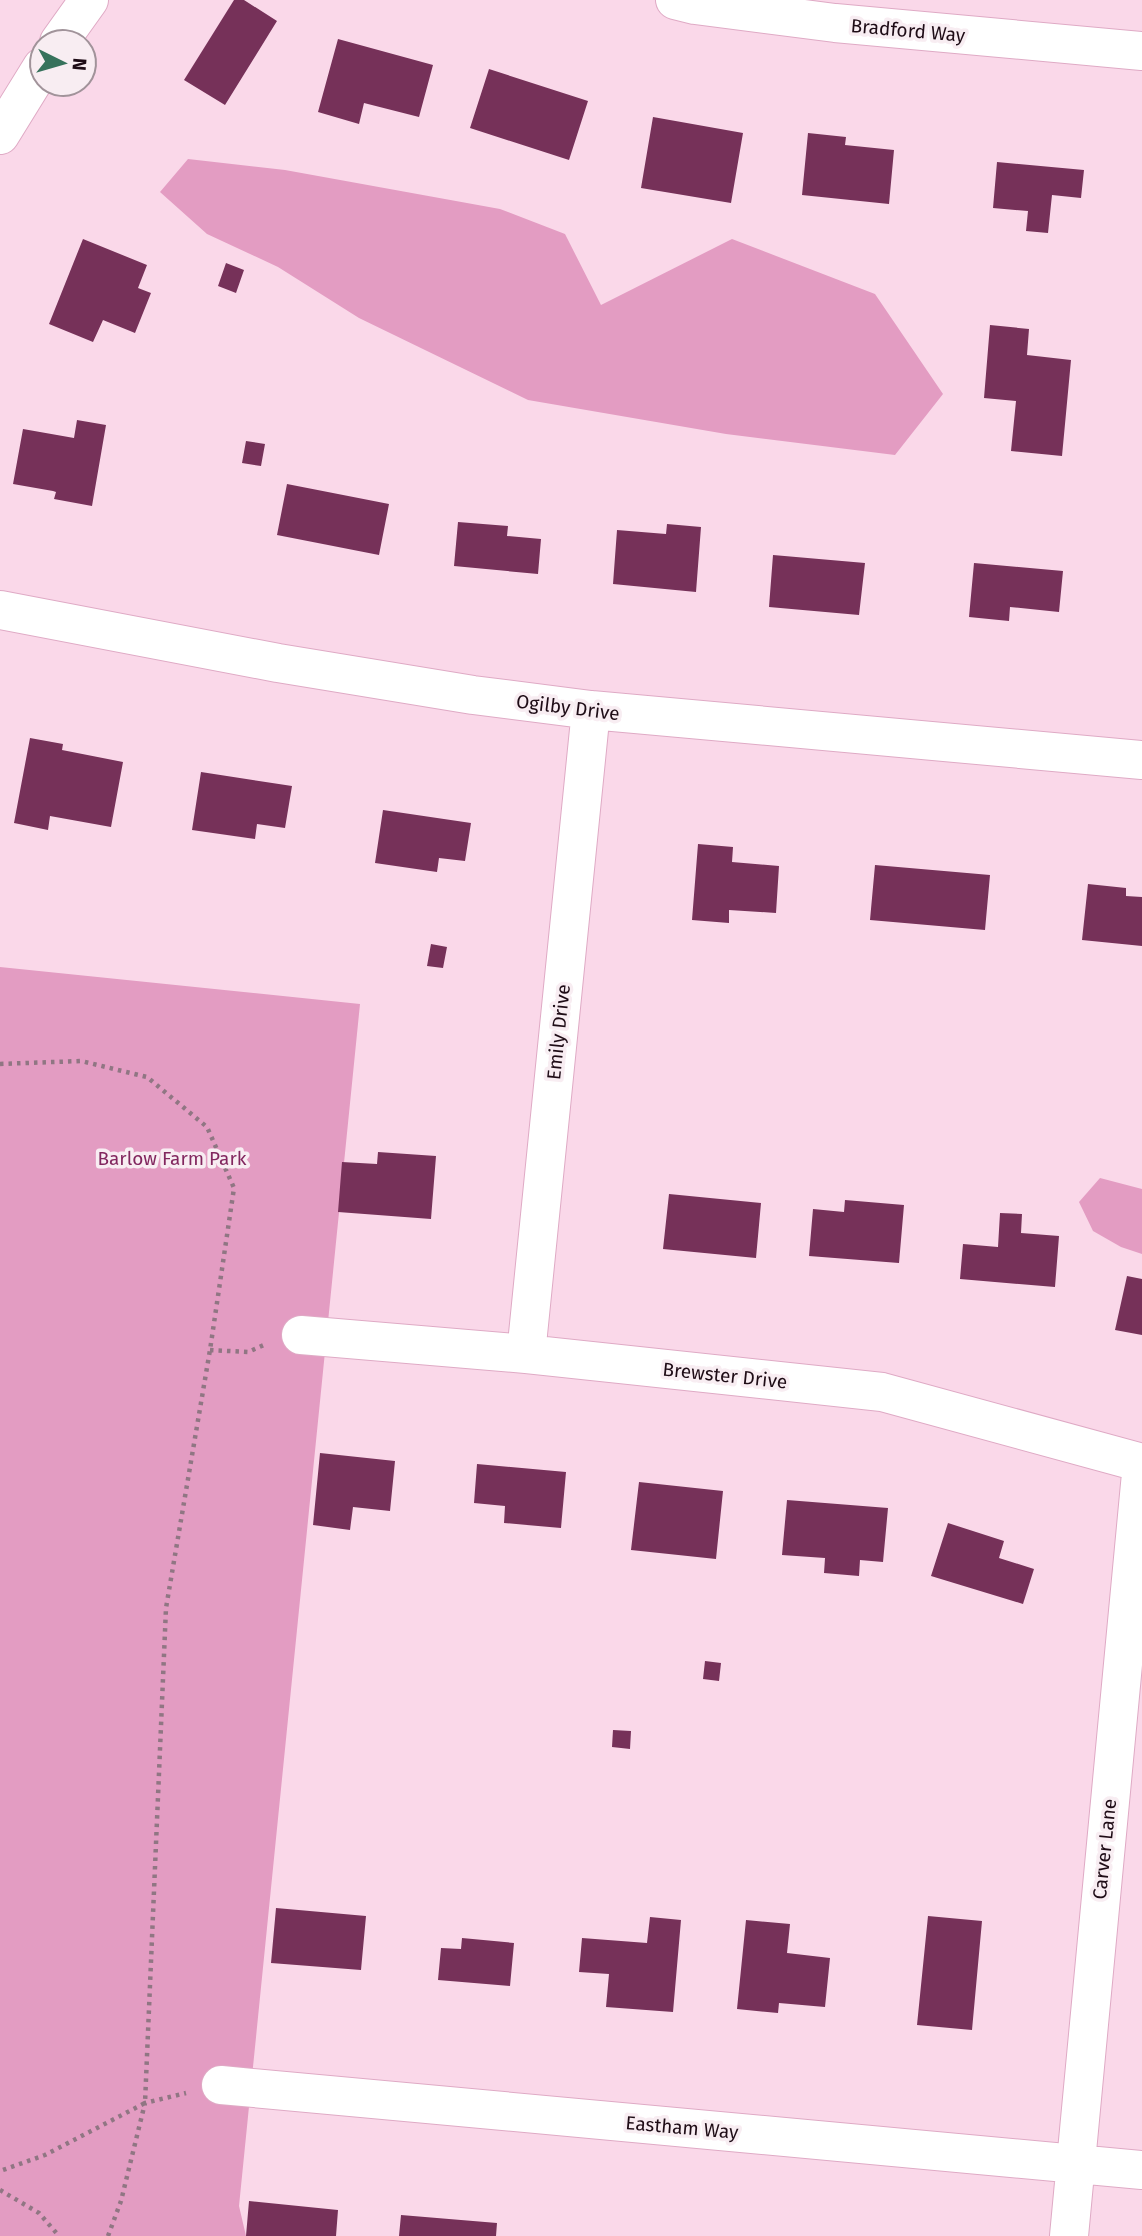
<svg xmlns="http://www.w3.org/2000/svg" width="1142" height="2236" font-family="'Fira Sans',sans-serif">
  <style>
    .green { fill: #e39cc2 }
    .building { fill: #763159 }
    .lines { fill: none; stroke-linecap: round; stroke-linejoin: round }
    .minor-casing { stroke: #dfaac5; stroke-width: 40 }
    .path { stroke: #907683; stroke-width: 4.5; stroke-dasharray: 3.5 5; stroke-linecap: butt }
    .minor { stroke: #fff; stroke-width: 38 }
    .labels { text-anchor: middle; stroke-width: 7; stroke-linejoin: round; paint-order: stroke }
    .street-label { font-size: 19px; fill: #1e0c16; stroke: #f8edf2 }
    .park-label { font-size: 19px; fill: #82275f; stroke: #f8edf2 }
  </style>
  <rect width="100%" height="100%" fill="#fad8e9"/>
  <path class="green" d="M188,159l97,11 215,39 65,25 36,71 131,-66 143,55 68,100 -48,61 -169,-21 -198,-34 -169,-82 -81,-51 -71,-33 -47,-42z
    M0,967l360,37 -121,1202 7,30h-246z
    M1100,1178l42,11v65l-21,-7 -28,-16 -14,-29z"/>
  <path class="building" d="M234,0h10l33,21 -52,84 -41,-25z
    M338,39l95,26 -14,52 -55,-14 -5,21 -41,-12z
    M489,69l99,32 -19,59 -99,-32z
    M653,117l90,16 -12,70 -90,-15z
    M808,133l38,4 -1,8 49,5 -5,54 -87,-9z
    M997,162l87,8 -3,28 -29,-3 -4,38 -22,-2 2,-20 -35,-3z
    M83,239l64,26 -9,23 13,5 -16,40 -32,-13 -10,22 -44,-18z
    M226,263l18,7 -8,23 -18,-7z
    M990,325l39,4 -2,26 44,5 -9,96 -51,-5 5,-50 -32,-3z
    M77,420l29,5 -14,81 -38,-7 2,-7 -3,-1 -40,-7 10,-55 51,9z
    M246,441l19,3 -4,22 -19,-3z
    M287,484l102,20 -10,51 -102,-20z
    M458,522l50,4 -1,10 34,3 -3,35 -84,-8z
    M667,524l34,3 -5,65 -83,-8 4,-54 49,4z
    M773,555l92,8 -6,52 -90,-8z
    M974,563l89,8 -4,41 -49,-5 -1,14 -40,-4z
    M30,738l33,6 -1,6 61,12 -12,65 -61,-11 -2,14 -34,-7z
    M201,772l91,14 -7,42 -28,-4 -2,15 -63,-9z
    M383,810l88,13 -6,38 -26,-3 -2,14 -62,-9z
    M698,844l35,3 -1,15 47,4 -3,47 -47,-3v13l-37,-3z
    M875,865l115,10 -5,55 -115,-10z
    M1088,884l38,4v8l16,1v49l-60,-6z
    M431,944l16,3 -4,21 -16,-2z
    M378,1152l58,4 -5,63 -93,-7 4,-50 35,2z
    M669,1194l92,9 -5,55 -93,-9z
    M845,1200l59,5 -5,58 -90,-7 4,-47 31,3z
    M1000,1213l22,1 -1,19 38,3 -4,51 -95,-8 3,-35 35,3z
    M1127,1276l15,3v56l-27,-5z
    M320,1453l75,8 -5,50 -37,-4 -3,23 -37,-5z
    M477,1464l89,8 -5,56 -57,-5 1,-17 -31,-3z
    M639,1482l84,9 -7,68 -85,-9z
    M787,1500l101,8 -5,54 -23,-2 -1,16 -35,-3 1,-15 -43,-3z
    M948,1523l56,18 -5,17 35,11 -11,35 -92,-28z
    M705,1661l16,2 -2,18 -16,-2z
    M613,1730l18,1 -1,18 -18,-2z
    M276,1908l90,8 -5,54 -90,-7z
    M928,1916l54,5 -10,109 -55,-5z
    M650,1917l31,3 -8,92 -67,-5 3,-33 -30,-2 3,-34 65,5z
    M746,1920l44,4 -3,29 43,5 -5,49 -46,-4 -1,10 -41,-4z
    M462,1938l52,5 -4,43 -72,-6 3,-32 20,1z
    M249,2201l89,9 -2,26h-90z
    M401,2215l96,8 -1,13h-97z"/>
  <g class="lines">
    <defs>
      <path id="minor" d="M675,0l20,5 140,18 307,28
        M59,42l30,-42
        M0,135l42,-68
        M0,610l278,53 195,32 118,15 551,50
        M301,1335l225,19 356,38 260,71
        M526,1354l65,-644
        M221,2085l921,85
        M1069,2236l73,-773"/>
    </defs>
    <use href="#minor" class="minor-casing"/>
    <path class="path" d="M0,1064l81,-3 66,16 60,50 27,61 -24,162 -44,258 -21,495 -100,52 -45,16
      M210,1350l38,2 18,-8
      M0,2190l39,23 20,23
      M108,2236l13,-35 24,-98 41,-10"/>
    <use href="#minor" class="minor"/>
  </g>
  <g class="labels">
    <g class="street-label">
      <text transform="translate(908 30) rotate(5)" y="7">Bradford Way</text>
      <text transform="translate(568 707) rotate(7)" y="7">Ogilby Drive</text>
      <text transform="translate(558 1032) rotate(-84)" y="7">Emily Drive</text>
      <text transform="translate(725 1375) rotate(6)" y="7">Brewster Drive</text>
      <text transform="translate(1104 1849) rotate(-84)" y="7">Carver Lane</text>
      <text transform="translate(682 2127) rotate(5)" y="7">Eastham Way</text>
    </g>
    <g class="park-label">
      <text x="172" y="1165">Barlow Farm Park</text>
    </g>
  </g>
  <g transform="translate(63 63) rotate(95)"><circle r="33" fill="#f8edf2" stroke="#a1939a" stroke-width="2"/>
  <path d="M0-5L12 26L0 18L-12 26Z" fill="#37725c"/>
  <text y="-10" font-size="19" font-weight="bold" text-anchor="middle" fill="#1e0c16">N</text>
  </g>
</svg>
